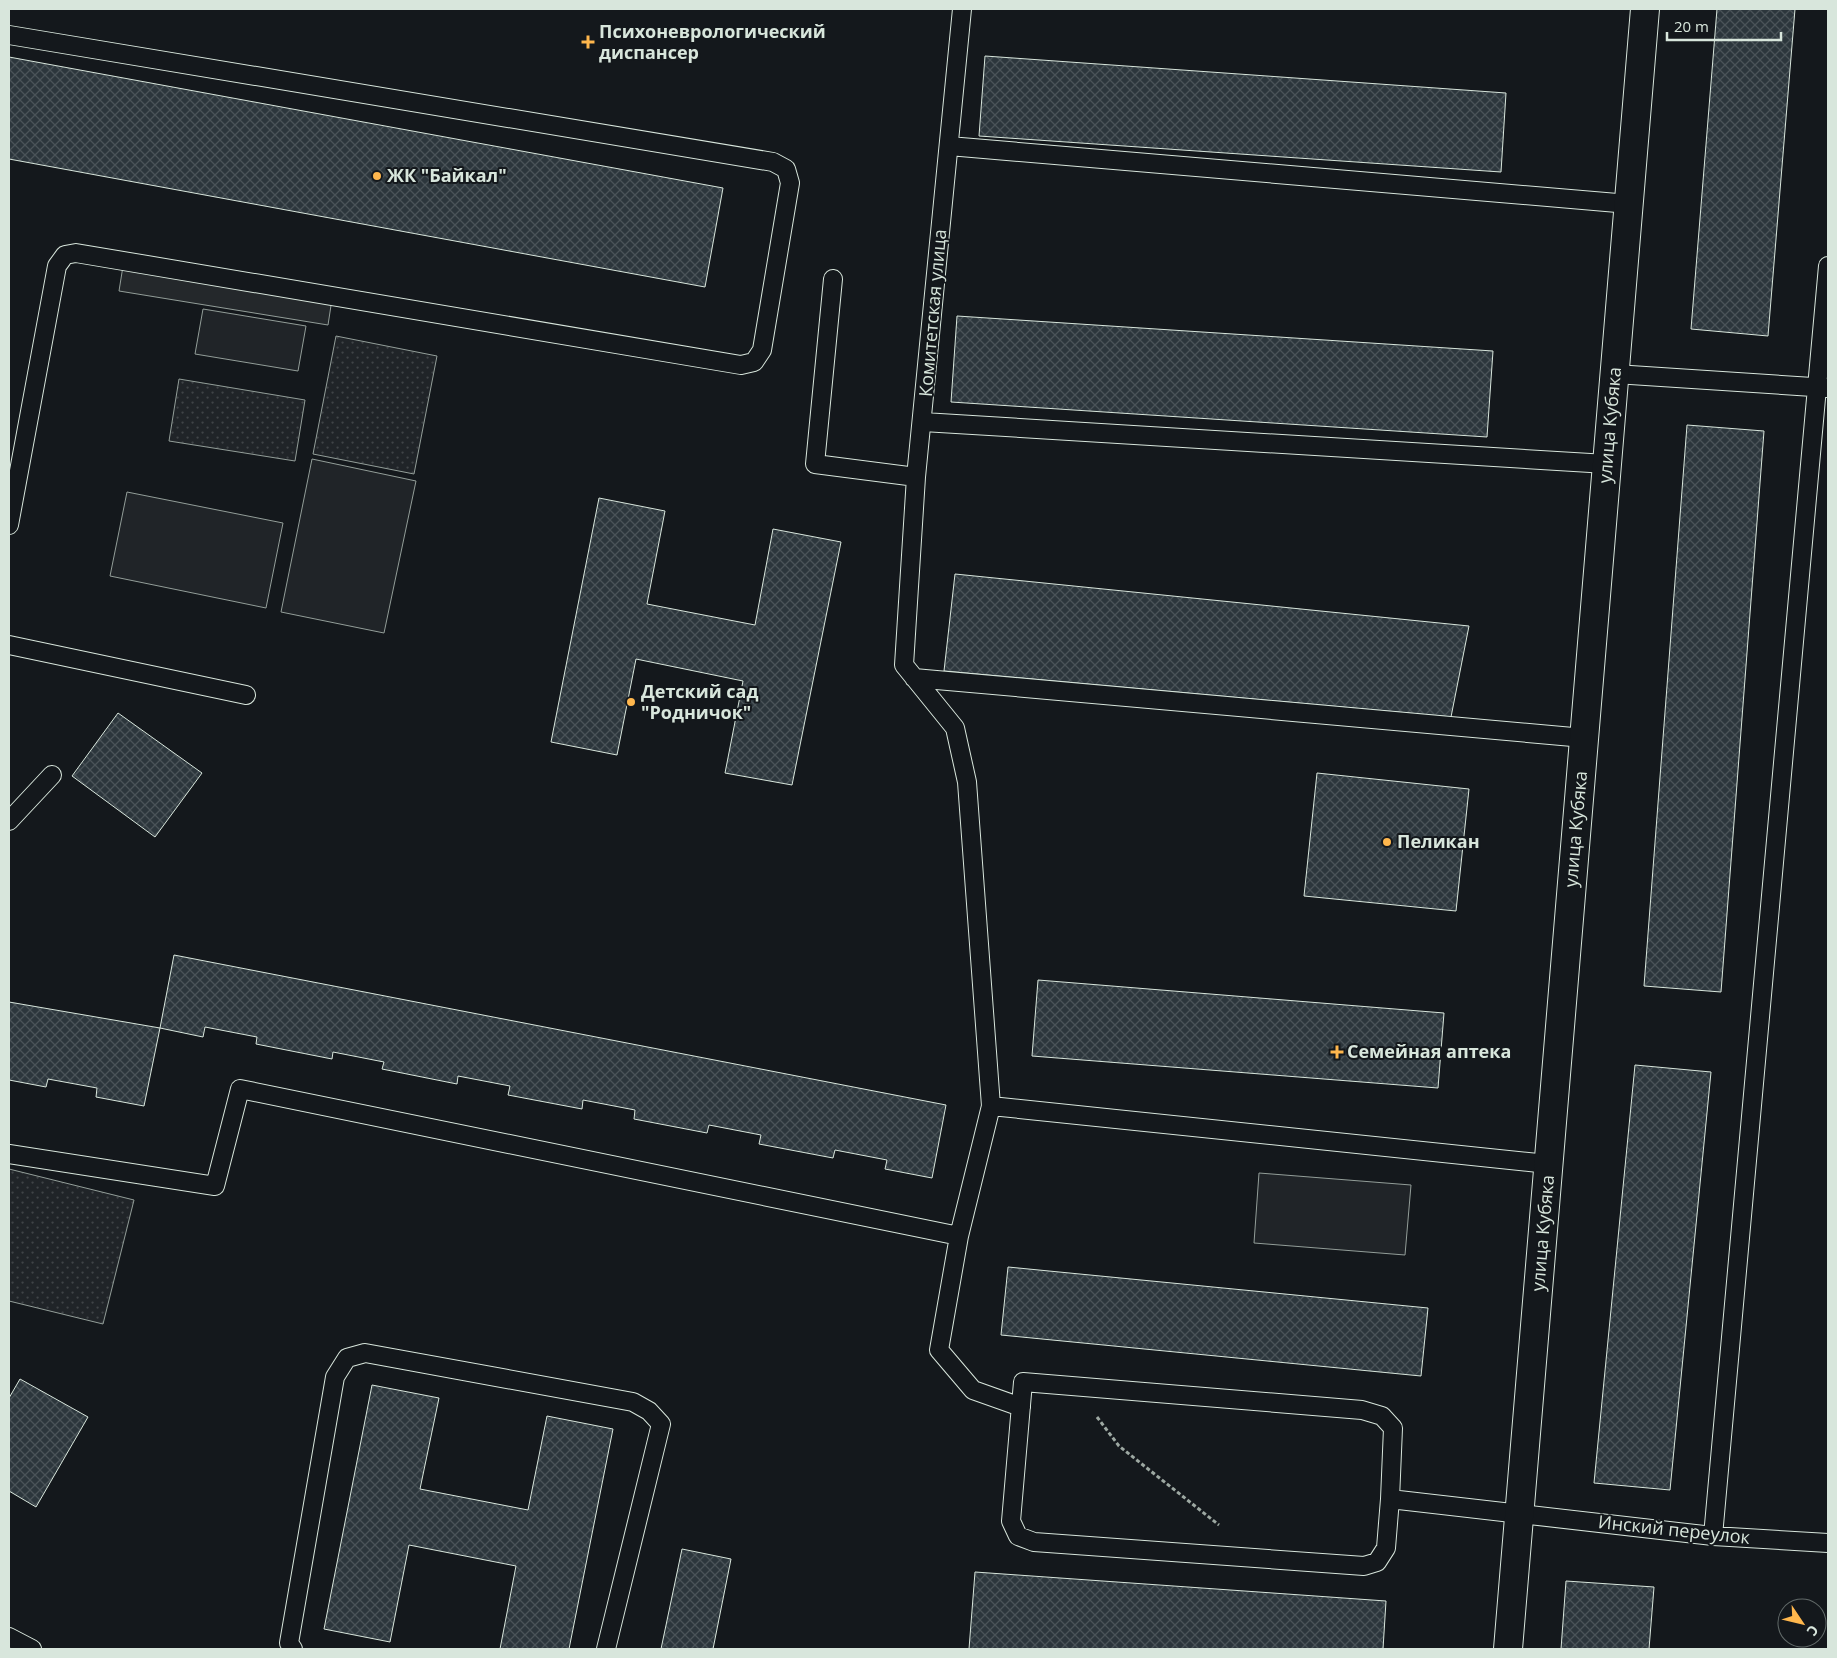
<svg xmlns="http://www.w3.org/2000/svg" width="1837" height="1658" font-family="'Open Sans',sans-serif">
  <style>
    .grass { fill: url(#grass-dots); stroke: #939e99 }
    .garden { fill: #202428; stroke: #939e99 }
    .parking { fill: #24282b; stroke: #939e99 }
    .building { fill: url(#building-cross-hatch); stroke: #d8e6dc }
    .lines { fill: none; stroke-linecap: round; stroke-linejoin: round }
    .lane-casing { stroke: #d8e6dc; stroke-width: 20 }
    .secondary-casing { stroke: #d8e6dc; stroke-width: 30 }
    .path { stroke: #9da8a2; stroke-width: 3; stroke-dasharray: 4 2.5; stroke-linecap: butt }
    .lane { stroke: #14181c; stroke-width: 18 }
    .secondary { stroke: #14181c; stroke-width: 28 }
    .poi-dot { fill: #ffb74d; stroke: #14181c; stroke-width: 2 }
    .labels { text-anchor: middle; stroke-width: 4; stroke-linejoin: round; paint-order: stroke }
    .poi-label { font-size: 18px; font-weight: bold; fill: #d8e6dc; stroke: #14181c; text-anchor: start }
    .street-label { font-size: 18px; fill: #d8e6dc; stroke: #14181c }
  </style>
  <defs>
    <pattern id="grass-dots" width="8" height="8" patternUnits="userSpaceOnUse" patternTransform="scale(1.25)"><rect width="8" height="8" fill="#202428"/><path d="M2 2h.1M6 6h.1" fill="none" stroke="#404447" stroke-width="1.8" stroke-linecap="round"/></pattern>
    <pattern id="building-cross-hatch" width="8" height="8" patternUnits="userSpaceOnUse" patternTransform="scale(1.25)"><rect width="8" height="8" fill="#2c363c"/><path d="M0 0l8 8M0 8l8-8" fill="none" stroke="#4a5358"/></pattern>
  </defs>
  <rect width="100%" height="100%" fill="#14181c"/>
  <path class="grass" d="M336,336l101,20 -23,118 -101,-20z
    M179,379l126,21 -10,61 -126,-20z
    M9,1169l125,31 -31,124 -94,-23z"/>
  <path class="garden" d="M203,309l103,17 -8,45 -103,-17z
    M312,459l104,22 -32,152 -103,-21z
    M127,492l156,31 -17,85 -156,-32z
    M1259,1173l152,12 -6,70 -151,-12z"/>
  <path class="parking" d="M123,266l209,33 -4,26 -209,-34z"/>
  <path class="building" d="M1717,9h78l-27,327 -77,-7z
    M985,56l521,37 -5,79 -522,-36z
    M9,57l714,131 -18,99 -696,-128v4z
    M957,316l536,35 -6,86 -536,-35z
    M1687,425l77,6 -43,561 -77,-6z
    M599,498l66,13 -18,93 108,21 18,-96 68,13 -49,243 -67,-12 18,-92 -107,-22 -19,96 -66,-13z
    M955,574l514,52 -18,91 -507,-46z
    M118,713l84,60 -47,64 -83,-61z
    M1317,773l152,16 -13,122 -152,-15z
    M174,955l772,150 -14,73 -47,-9 2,-9 -52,-10 -2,8 -74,-14 2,-9 -52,-10 -2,8 -73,-14 1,-9 -52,-10 -1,9 -74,-14 2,-9 -52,-10 -1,8 -75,-15 2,-7 -51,-10 -1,7 -76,-15 1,-7 -52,-10 -2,10 -43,-9z
    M1038,980l406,33 -6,75 -406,-32z
    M9,1002l151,26 -16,78 -48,-9 1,-9 -49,-9 -2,8 -37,-7z
    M1635,1065l76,7 -41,418 -76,-7z
    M1008,1267l420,41 -7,68 -420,-41z
    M20,1379l68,38 -52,90 -27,-16v-93z
    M372,1385l67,13 -19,91 108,21 19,-94 66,13 -44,220h-69l16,-83 -107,-21 -19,97 -66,-13z
    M682,1549l49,10 -18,90h-52z
    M975,1572l411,29 -3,48h-414z
    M1566,1581l88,6 -5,62h-88z"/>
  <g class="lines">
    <defs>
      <path id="lane" d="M962,9l-46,468 -12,188 51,63 12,54 24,324 -32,130 -20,114 34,40 48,17
        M9,35l764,127 13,7 4,14 -28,167 -8,12 -13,3 -665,-112 -11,2 -8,11 -48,259
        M949,146l680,58
        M833,279l-18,185 101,13
        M1615,374l213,14
        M923,422l684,42
        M9,645l237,50
        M914,678l670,60
        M9,821l43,-46
        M991,1106l557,58
        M9,1154l206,32 25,-97 719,147
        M1390,1499l-4,49 -9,14 -13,4 -330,-24 -16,-6 -7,-15 12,-139 339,28 20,6 11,12 -3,71 323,37 115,7
        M1713,1536l115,-1270
        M9,1637l23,12
        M293,1649l-4,-6 46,-266 12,-19 18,-5 268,49 16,9 12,13 -55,225"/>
      <path id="secondary" d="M1508,1649l137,-1640"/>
    </defs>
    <use href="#lane" class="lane-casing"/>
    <use href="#secondary" class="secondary-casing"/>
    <path class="path" d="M1097,1417l22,29 100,79"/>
    <use href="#lane" class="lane"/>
    <use href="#secondary" class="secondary"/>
  </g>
  <g class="poi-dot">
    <path d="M585.5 34.5h5v5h5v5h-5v5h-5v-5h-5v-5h5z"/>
    <circle cx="377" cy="176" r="5"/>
    <circle cx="631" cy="702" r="5"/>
    <circle cx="1387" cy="842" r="5"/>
    <path d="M1334.5 1044.5h5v5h5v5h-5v5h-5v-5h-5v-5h5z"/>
  </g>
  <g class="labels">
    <g class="poi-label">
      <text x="599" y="38">Психоневрологический<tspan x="599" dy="21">диспансер</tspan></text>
      <text x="387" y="182">ЖК "Байкал"</text>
      <text x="641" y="698">Детский сад<tspan x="641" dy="21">"Родничок"</tspan></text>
      <text x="1397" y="848">Пеликан</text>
      <text x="1347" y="1058">Семейная аптека</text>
    </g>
    <g class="street-label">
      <text transform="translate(933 313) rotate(-85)" y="6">Комитетская улица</text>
      <text transform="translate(1610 425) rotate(-85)" y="6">улица Кубяка</text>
      <text transform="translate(1576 829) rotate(-85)" y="6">улица Кубяка</text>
      <text transform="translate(1543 1233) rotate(-85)" y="6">улица Кубяка</text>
      <text transform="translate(1674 1530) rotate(6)" y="6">Инский переулок</text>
    </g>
  </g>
  <rect width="1837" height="1658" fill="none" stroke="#d8e6dc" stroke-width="20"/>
  <g transform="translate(1802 1623) rotate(125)"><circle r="24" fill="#14181c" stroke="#626a69"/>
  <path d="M0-4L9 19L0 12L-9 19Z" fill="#ffb74d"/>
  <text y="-8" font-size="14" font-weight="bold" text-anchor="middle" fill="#d8e6dc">С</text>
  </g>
  <path d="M1667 32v8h114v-8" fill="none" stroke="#d8e6dc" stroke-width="2.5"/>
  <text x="1674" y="32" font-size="15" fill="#d8e6dc" stroke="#14181c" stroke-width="4" paint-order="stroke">20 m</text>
</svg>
